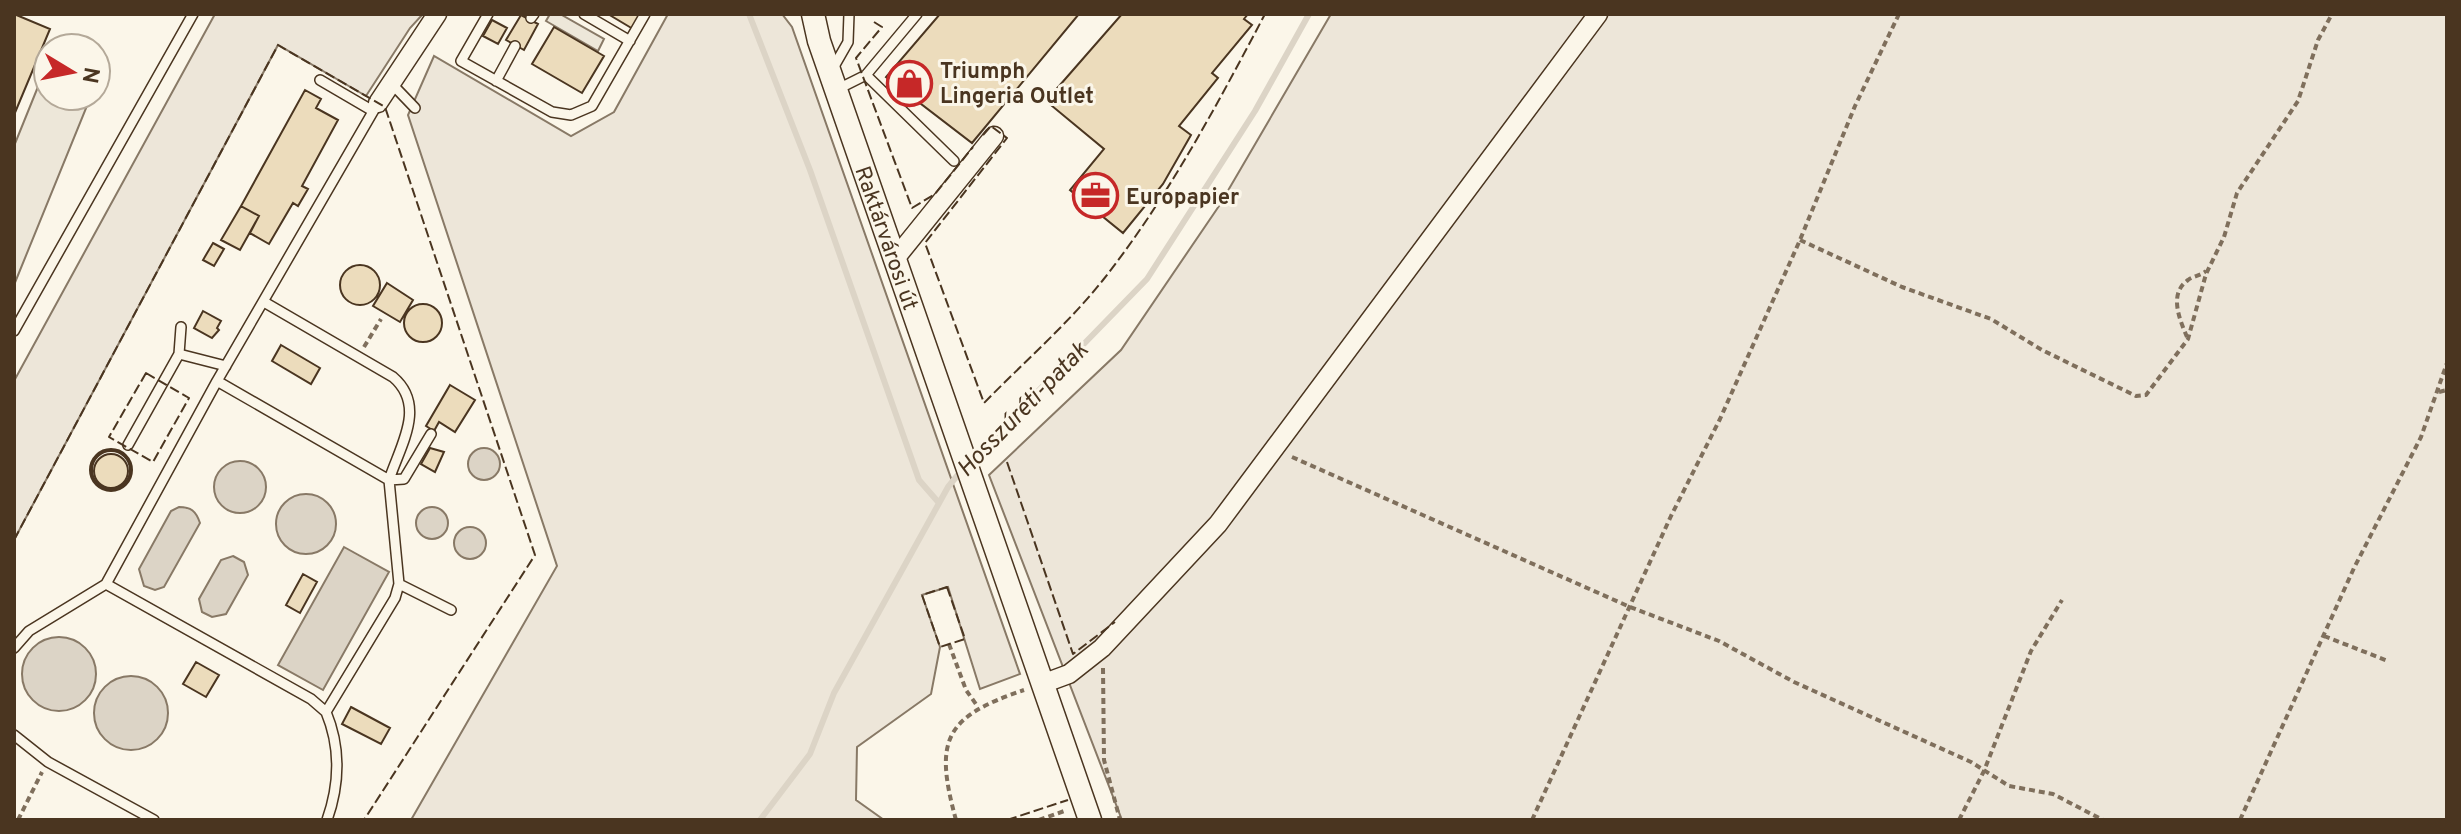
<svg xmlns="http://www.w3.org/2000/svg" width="2461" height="834" font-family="Overpass,sans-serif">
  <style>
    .green { fill: #ede6d9; stroke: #887966; stroke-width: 2 }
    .parking { fill: #ede7d9; stroke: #887966; stroke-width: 2 }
    .water { fill: #dcd4c6; stroke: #887966; stroke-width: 2 }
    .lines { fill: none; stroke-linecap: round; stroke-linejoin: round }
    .stream { stroke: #dcd4c6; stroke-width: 6 }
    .building { fill: #ecdcbc; stroke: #4a3520; stroke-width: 2 }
    .service-casing { stroke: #4a3520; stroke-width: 12 }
    .minor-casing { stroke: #4a3520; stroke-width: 21 }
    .tertiary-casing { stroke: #4a3520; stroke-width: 25 }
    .path { stroke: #7f6f5c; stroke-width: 4; stroke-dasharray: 6 4; stroke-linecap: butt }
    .service { stroke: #fbf6e9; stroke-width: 9 }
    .minor { stroke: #fbf6e9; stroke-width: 18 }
    .tertiary { stroke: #fbf6e9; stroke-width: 22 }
    .fence { stroke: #4a3520; stroke-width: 2; stroke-dasharray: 10 4; stroke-linecap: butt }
    .wall { stroke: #4a3520; stroke-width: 4 }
    .labels { text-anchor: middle; stroke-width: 6; stroke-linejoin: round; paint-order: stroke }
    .poi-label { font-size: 22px; font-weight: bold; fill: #4a3520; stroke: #fbf6e9; text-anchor: start }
    .street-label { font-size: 22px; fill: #4a3520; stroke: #fbf6e9 }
    .water-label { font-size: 24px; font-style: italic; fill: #4a3520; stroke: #fbf6e9 }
  </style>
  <rect width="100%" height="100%" fill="#fbf6e9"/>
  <path class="green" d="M215,14h208l-13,14 -44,68 -88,-51 -264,495v-159z
    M668,14h114l10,13 228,647 -40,15 -32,-102 -26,8 18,52 -9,47 -74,53 -1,53 28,20h-473l146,-254 -149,-451 26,-59 137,80 43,-24z
    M1331,14h1116v806h-1325l-133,-345 132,-125 98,-144z"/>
  <path class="parking" d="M550,14h10l44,25 -6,12 -52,-30z
    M48,62v34h43l-77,189v-139z"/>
  <path class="water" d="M468 464a16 16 0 1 1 32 0a16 16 0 1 1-32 0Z
    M214 487a26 26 0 1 1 52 0a26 26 0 1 1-52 0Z
    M276 524a30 30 0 1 1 60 0a30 30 0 1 1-60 0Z
    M416 523a16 16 0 1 1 32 0a16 16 0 1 1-32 0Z
    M179,507c12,0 17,4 21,16l-36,64 -9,3 -11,-4 -5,-17 32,-58z
    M454 543a16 16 0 1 1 32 0a16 16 0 1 1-32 0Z
    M344,547l45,25 -66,118 -45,-25z
    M233,556l11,6 4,13 -22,39 -14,3 -10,-5 -3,-13 22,-39z
    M22 674a37 37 0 1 1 74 0a37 37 0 1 1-74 0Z
    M94 713a37 37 0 1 1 74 0a37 37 0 1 1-74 0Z"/>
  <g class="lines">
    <path class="stream" d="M749,14l61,156 109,310 20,23
      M971,460l176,-181 108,-168 54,-97
      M760,820l50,-66 24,-61 114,-206 13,-16"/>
  </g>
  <path class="building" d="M14,14l36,15 -36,86z
    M608,14h34l-9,15z
    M940,14h139l-107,129 -86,-66z
    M1122,14h126l-4,5 8,6 -40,48 6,5 -39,48 12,9 -28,49 -40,49 -53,-43 34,-41 -58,-48z
    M521,15l17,9 -14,26 -18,-10z
    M492,20l15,8 -9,16 -15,-8z
    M554,27l50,29 -22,37 -50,-29z
    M305,90l16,9 -5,9 22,12 -36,66 6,3 -10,17 -5,-3 -24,41 -19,-11 9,-17 -18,-10z
    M241,206l18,10 -19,34 -19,-10z
    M213,243l11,6 -10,17 -11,-6z
    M340 285a20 20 0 1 1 40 0a20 20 0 1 1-40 0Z
    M387,283l26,17 -13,22 -27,-16z
    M404 323a19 19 0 1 1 38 0a19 19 0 1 1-38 0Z
    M203,311l18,10 -4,7 2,2 -7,8 -18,-10z
    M281,345l39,23 -9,16 -39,-23z
    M450,385l25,15 -20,32 -16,-10 -5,9 -8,-5z
    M430,448l14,4 -9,20 -14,-8z
    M94 471a17 17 0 1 1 34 0a17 17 0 1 1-34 0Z
    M303,574l14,8 -17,31 -14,-8z
    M196,662l23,13 -13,22 -23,-13z
    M351,707l39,21 -9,16 -39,-20z"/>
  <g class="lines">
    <defs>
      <path id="service" d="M488,14l-27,47 91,51 19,3 21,-9 53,-92
        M584,14l46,27
        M531,18l3,-4
        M832,70l16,-28 1,-28
        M866,75l88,86
        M320,80l53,31
        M496,81l19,-35
        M391,83l24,25
        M836,90l30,-15 51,-61
        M378,103l-161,278 -111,203 205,115 15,13 69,-114 4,-14 -10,-104 15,-1 27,-45
        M14,331l179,-317
        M179,354l2,-27
        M217,381l172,99c11,-34 38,-74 4,-103l-129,-75
        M128,445l51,-91 47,12
        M399,584l52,26
        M14,648l15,-17 77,-47
        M326,712c15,36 14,71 1,108
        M14,735l34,27 106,58"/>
      <path id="minor" d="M378,103l59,-89
        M894,260l100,-124
        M1042,684l27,-10 33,-26 116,-124 380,-510"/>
      <g id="tertiary">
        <path id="s1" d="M813,14l6,27 271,779"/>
      </g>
    </defs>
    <use href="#service" class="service-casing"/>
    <use href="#minor" class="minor-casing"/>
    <use href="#tertiary" class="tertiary-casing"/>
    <path class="path" d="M1800,240l102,47 89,32 51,31 94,46 10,-1 42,-56 18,-65 18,-37 13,-44 61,-92 20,-61 14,-26
      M2187,337c-7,-17 -19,-43 1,-57 5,-4 12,-4 18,-9
      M364,347l17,-28
      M2439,392l8,-2
      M1292,457l338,150 89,34 75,41 177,80 38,24 44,8 50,26
      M2324,636l64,25
      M949,644l17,46 12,17
      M1103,668l1,92 16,60
      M18,820l24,-48
      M956,820c-22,-80 -12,-103 68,-130
      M1039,820l28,-10
      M1532,820l139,-304 49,-97 80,-179 55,-134 44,-92
      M1959,820l25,-49 47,-120 31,-51
      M2240,820l114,-252 67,-131 26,-74"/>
    <use href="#service" class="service"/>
    <use href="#minor" class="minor"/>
    <use href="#tertiary" class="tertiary"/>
    <path class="fence" d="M874,22l8,5 -26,31 56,150 23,-14 38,-47
      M983,135l8,-9 16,12 -82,105 59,160c40,-41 84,-79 119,-123 64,-81 114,-175 162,-266
      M146,373l43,25 -36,64 -44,-25z
      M1007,462l66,192 42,-32
      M14,540l264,-495 107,62 150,448 -171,265
      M947,587l18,52 -25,8 -18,-52z
      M1007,820l61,-20
      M1068,820l4,-1"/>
    <path class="wall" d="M91 470a20 20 0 1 1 40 0a20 20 0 1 1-40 0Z"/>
  </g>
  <defs>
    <symbol id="shop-ring" viewBox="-11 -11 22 22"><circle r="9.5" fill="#fbf6e9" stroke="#c62828" stroke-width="1.5"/><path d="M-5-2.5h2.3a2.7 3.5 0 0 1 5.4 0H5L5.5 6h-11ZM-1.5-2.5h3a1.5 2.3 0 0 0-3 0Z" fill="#c62828"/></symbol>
    <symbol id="office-ring" viewBox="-11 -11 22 22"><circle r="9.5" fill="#fbf6e9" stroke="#c62828" stroke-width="1.5"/><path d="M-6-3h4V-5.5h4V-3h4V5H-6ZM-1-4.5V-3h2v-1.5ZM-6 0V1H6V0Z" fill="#c62828"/></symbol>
  </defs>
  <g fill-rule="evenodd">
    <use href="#shop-ring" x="884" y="58" width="51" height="51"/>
    <use href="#office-ring" x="1070" y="170" width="51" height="51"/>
  </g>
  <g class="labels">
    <g class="poi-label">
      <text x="940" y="78">Triumph<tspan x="940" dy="25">Lingeria Outlet</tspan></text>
      <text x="1126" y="204">Europapier</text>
    </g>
    <g class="street-label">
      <text dy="8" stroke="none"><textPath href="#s1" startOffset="236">Raktárvárosi út</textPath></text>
    </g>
    <g class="water-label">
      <text transform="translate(1022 409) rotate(-46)" y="8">Hosszúréti-patak</text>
    </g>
  </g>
  <rect width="2461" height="834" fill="none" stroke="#4a3520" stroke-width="32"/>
  <g transform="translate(72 72) rotate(100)"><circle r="38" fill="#fbf6e9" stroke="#b4a999" stroke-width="2"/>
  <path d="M0-6L14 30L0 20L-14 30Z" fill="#c62828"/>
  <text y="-12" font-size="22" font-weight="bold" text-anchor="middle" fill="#4a3520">N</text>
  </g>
</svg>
